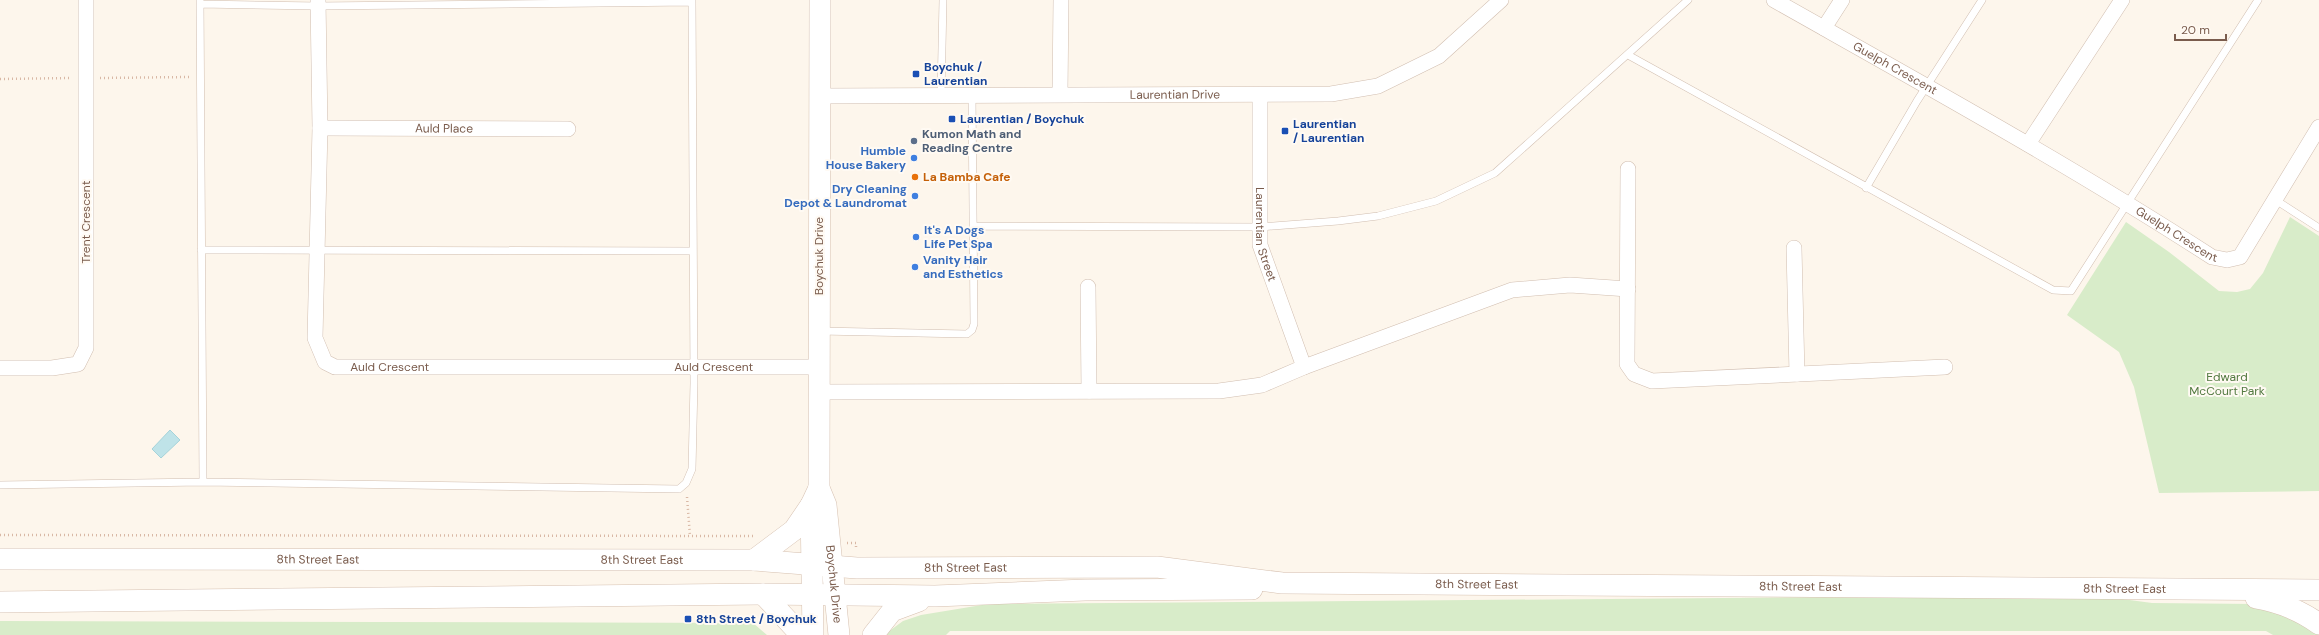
<svg xmlns="http://www.w3.org/2000/svg" width="2319" height="635" font-family="'DM Sans',sans-serif">
  <style>
    .green { fill: #d8ecc9 }
    .water { fill: #bfe3e8; stroke: #a5d3da }
    .lines { fill: none; stroke-linecap: round; stroke-linejoin: round }
    .lane-casing { stroke: #d1beb0; stroke-width: 8 }
    .street-casing { stroke: #d1beb0; stroke-width: 16 }
    .secondary-casing { stroke: #d6c0b0; stroke-width: 22 }
    .path { stroke: #d9b8a5; stroke-width: 2.5; stroke-dasharray: 1 3; stroke-linecap: butt }
    .lane { stroke: #fff; stroke-width: 7 }
    .street { stroke: #fff; stroke-width: 15 }
    .secondary { stroke: #fff; stroke-width: 21 }
    .transit-dot { fill: #1a4fb4; stroke: #fffaf3; stroke-width: 1.5 }
    .service-dot { fill: #5c6f8a; stroke: #fffaf3; stroke-width: 1.5 }
    .shop-dot { fill: #3f7fe0; stroke: #fffaf3; stroke-width: 1.5 }
    .food-dot { fill: #e8710a; stroke: #fffaf3; stroke-width: 1.5 }
    .labels { text-anchor: middle; stroke-width: 4; stroke-linejoin: round; paint-order: stroke }
    .transit-label { font-size: 12px; font-weight: bold; fill: #164399; stroke: #fffaf3; text-anchor: start }
    .street-label { font-size: 12px; fill: #7a5c4d; stroke: #fffaf3 }
    .service-label { font-size: 12px; font-weight: bold; fill: #4e5e75; stroke: #fffaf3; text-anchor: start }
    .shop-label { font-size: 12px; font-weight: bold; fill: #366cbe; stroke: #fffaf3; text-anchor: end }
    .food-label { font-size: 12px; font-weight: bold; fill: #c56008; stroke: #fffaf3; text-anchor: start }
    .park-label { font-size: 12px; fill: #537a41; stroke: #fffaf3 }
  </style>
  <rect width="100%" height="100%" fill="#fdf6ec"/>
  <path class="green" d="M2290,217l29,19v255l-160,2 -25,-106 -15,-35 -52,-37 59,-93 43,30 50,39 18,1 13,-3 13,-16z
    M2092,595l60,8 103,1 61,26 3,5h-46l-7,-4h-1316l-4,4h-62l19,-14 18,-6 67,-11z
    M0,621l753,2 14,12h-767z"/>
  <path class="water" d="M170,430l10,10 -19,18 -9,-9z"/>
  <g class="lines">
    <defs>
      <path id="lane" d="M200,0l3,482
        M200,4l118,2 374,-4
        M1628,55l425,235 18,1 187,-291
        M941,95l2,-95
        M1866,188l51,-87 65,-101
        M2274,199l45,29
        M973,226l287,1 78,-6 40,-5 58,-15 59,-28 193,-173
        M201,250l492,1
        M820,331l147,3 5,-4 2,-6 -2,-229
        M0,485l203,-3 476,7 7,-6 6,-14 2,-86 -2,-383"/>
      <g id="street">
        <path id="s1" d="M318,0l2,128 -5,210 10,24 10,5h484"/>
        <path id="s2" d="M1774,0c147,83 296,165 438,257l15,3 13,-3 79,-130"/>
        <path d="M1824,28l18,-28"/>
        <path d="M1060,94l1,-94"/>
        <path id="s3" d="M1260,95v150l44,122"/>
        <path id="s4" d="M820,96l511,-2 47,-8 61,-30 62,-56"/>
        <path id="s5" d="M320,128l248,1"/>
        <path d="M2028,144l94,-144"/>
        <path d="M1628,169l-1,195 7,10 18,7 293,-14"/>
        <path d="M1794,248l3,126"/>
        <path d="M1088,287l1,104"/>
        <path d="M0,368h52l26,-4 8,-16v-348"/>
        <path d="M819,392l400,-1 43,-6 42,-18 208,-77 58,-5 58,4"/>
      </g>
      <g id="secondary">
        <path id="s6" d="M820,0l-1,488 7,17 13,130"/>
        <path id="s7" d="M0,559l754,1 103,8 300,-1 125,16 1037,7"/>
        <path d="M754,560l40,-30 17,-25"/>
        <path d="M763,594l38,41"/>
        <path d="M2256,598c23,4 44,12 63,26"/>
        <path d="M0,602l763,-8 172,2 150,-6 167,-1"/>
        <path d="M813,635l-2,-130 8,-17"/>
        <path d="M873,635l19,-24 27,-10"/>
      </g>
    </defs>
    <use href="#lane" class="lane-casing"/>
    <use href="#street" class="street-casing"/>
    <use href="#secondary" class="secondary-casing"/>
    <path class="path" d="M100,78l89,-1
      M0,79l71,-1
      M687,497l3,39
      M0,535l753,1
      M847,543h9v7"/>
    <use href="#lane" class="lane"/>
    <use href="#street" class="street"/>
    <use href="#secondary" class="secondary"/>
  </g>
  <g class="transit-dot">
    <rect x="912" y="70" width="8" height="8" rx="2"/>
    <rect x="948" y="115" width="8" height="8" rx="2"/>
    <rect x="1281" y="127" width="8" height="8" rx="2"/>
    <rect x="684" y="615" width="8" height="8" rx="2"/>
  </g>
  <circle class="service-dot" cx="914" cy="141" r="4"/>
  <g class="shop-dot">
    <circle cx="914" cy="158" r="4"/>
    <circle cx="915" cy="196" r="4"/>
    <circle cx="916" cy="237" r="4"/>
    <circle cx="915" cy="267" r="4"/>
  </g>
  <circle class="food-dot" cx="915" cy="177" r="4"/>
  <g class="labels">
    <g class="transit-label">
      <text x="924" y="71">Boychuk /<tspan x="924" dy="14">Laurentian</tspan></text>
      <text x="960" y="123">Laurentian / Boychuk</text>
      <text x="1293" y="128">Laurentian<tspan x="1293" dy="14">/ Laurentian</tspan></text>
      <text x="696" y="623">8th Street / Boychuk</text>
    </g>
    <g class="street-label">
      <text dy="4" stroke="none"><textPath href="#s2" startOffset="139">Guelph Crescent</textPath></text>
      <text dy="4" stroke="none"><textPath href="#s4" startOffset="355">Laurentian Drive</textPath></text>
      <text dy="4" stroke="none"><textPath href="#s5" startOffset="124">Auld Place</textPath></text>
      <text transform="translate(86 222) rotate(-90)" y="4">Trent Crescent</text>
      <text dy="4" stroke="none"><textPath href="#s2" startOffset="466">Guelph Crescent</textPath></text>
      <text dy="4" stroke="none"><textPath href="#s3" startOffset="140">Laurentian Street</textPath></text>
      <text transform="translate(819 256) rotate(-90)" y="4">Boychuk Drive</text>
      <text dy="4" stroke="none"><textPath href="#s1" startOffset="754">Auld Crescent</textPath></text>
      <text dy="4" stroke="none"><textPath href="#s1" startOffset="430">Auld Crescent</textPath></text>
      <text dy="4" stroke="none"><textPath href="#s7" startOffset="318">8th Street East</textPath></text>
      <text dy="4" stroke="none"><textPath href="#s7" startOffset="642">8th Street East</textPath></text>
      <text dy="4" stroke="none"><textPath href="#s7" startOffset="966">8th Street East</textPath></text>
      <text dy="4" stroke="none"><textPath href="#s7" startOffset="1478">8th Street East</textPath></text>
      <text dy="4" stroke="none"><textPath href="#s6" startOffset="586">Boychuk Drive</textPath></text>
      <text dy="4" stroke="none"><textPath href="#s7" startOffset="1802">8th Street East</textPath></text>
      <text dy="4" stroke="none"><textPath href="#s7" startOffset="2126">8th Street East</textPath></text>
    </g>
    <g class="service-label">
      <text x="922" y="138">Kumon Math and<tspan x="922" dy="14">Reading Centre</tspan></text>
    </g>
    <g class="shop-label">
      <text x="906" y="155">Humble<tspan x="906" dy="14">House Bakery</tspan></text>
      <text x="907" y="193">Dry Cleaning<tspan x="907" dy="14">Depot &amp; Laundromat</tspan></text>
      <text x="924" y="234" text-anchor="start">It's A Dogs<tspan x="924" dy="14">Life Pet Spa</tspan></text>
      <text x="923" y="264" text-anchor="start">Vanity Hair<tspan x="923" dy="14">and Esthetics</tspan></text>
    </g>
    <g class="food-label">
      <text x="923" y="181">La Bamba Cafe</text>
    </g>
    <g class="park-label">
      <text x="2227" y="381">Edward<tspan x="2227" dy="14">McCourt Park</tspan></text>
    </g>
  </g>
  <path d="M2175 34v6h51v-6" fill="none" stroke="#7a5c4d" stroke-width="2"/>
  <text x="2181" y="34" font-size="12" fill="#7a5c4d" stroke="#fffaf3" stroke-width="3" paint-order="stroke">20 m</text>
</svg>
